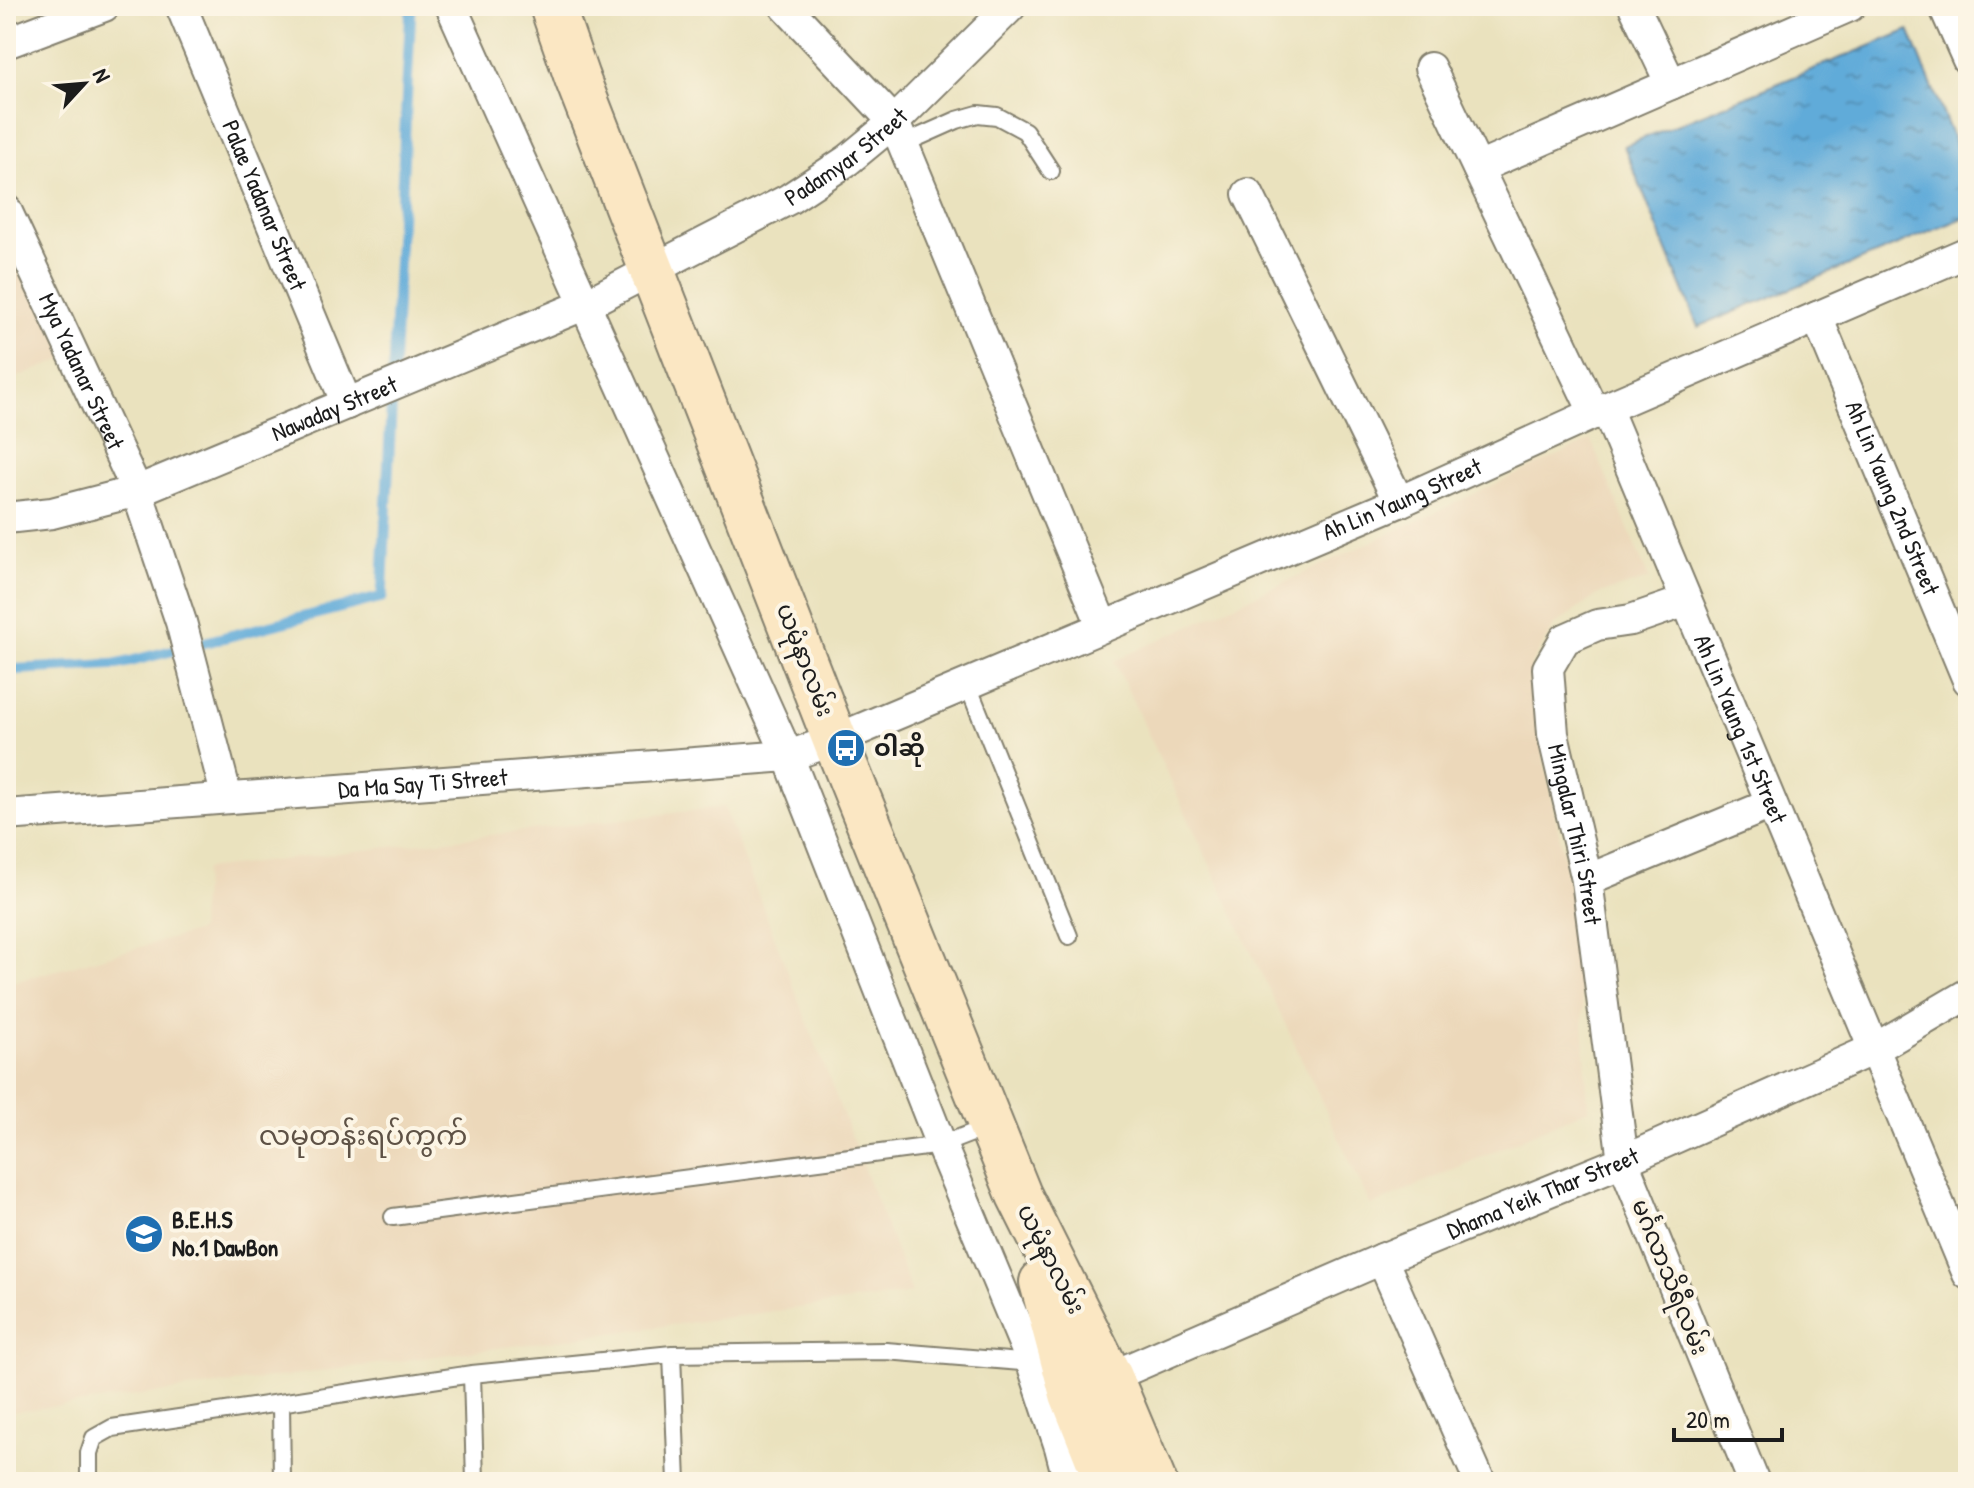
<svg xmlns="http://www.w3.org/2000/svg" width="1974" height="1488" font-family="'Patrick Hand','Noto Sans Myanmar',sans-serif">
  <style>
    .built { fill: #ecd8ba }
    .water { fill: url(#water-ripples); stroke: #3e647a; stroke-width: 2 }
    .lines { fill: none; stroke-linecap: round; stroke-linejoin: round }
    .stream { stroke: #61abd9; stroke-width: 11 }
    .lane-casing { stroke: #837f6d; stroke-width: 20 }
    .street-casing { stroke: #837f6d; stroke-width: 34 }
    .secondary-casing { stroke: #837f6d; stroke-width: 48 }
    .lane { stroke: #fff; stroke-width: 16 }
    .street { stroke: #fff; stroke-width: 30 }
    .secondary { stroke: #fbe7c3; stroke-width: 44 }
    .labels { text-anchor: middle; stroke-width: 8; stroke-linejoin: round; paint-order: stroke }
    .street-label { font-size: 24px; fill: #1c1c1c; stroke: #fcf5e5 }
    .poi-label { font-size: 24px; font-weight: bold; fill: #1c1c1c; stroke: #fcf5e5; text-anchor: start }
    .quarter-label { font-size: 28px; fill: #5e5246; stroke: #fcf5e5 }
  </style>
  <defs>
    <pattern id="water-ripples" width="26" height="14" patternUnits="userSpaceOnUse" patternTransform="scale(2)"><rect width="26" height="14" fill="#61abd9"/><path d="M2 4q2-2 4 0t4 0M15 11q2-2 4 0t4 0" fill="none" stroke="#4f8aaf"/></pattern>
  </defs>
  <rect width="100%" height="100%" fill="#fcf5e5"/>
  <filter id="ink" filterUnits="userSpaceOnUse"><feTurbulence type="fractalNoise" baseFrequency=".0125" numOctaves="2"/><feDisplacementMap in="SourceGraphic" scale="16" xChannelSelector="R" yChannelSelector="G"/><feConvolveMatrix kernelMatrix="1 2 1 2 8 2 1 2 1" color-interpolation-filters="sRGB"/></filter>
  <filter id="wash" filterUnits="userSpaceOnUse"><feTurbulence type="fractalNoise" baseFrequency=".006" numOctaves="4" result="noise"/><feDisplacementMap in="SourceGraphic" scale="32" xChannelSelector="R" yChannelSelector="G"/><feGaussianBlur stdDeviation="1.8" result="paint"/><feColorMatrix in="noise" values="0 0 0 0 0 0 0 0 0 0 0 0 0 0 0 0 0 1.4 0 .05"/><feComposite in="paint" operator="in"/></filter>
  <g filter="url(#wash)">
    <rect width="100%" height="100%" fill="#eae2be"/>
    <path class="built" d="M6,222l63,135 -63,25z
      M1591,440l58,139 -50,15 -44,31 -24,39 9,75 38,189 10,181 -217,97 -257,-545z
      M724,807l188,486 -906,120v-429l193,-53 6,-62z"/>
    <path class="water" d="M1909,30l59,145v41l-270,111 -74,-181z"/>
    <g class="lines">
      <path class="stream" d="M6,670l114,-6 262,-67 29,-591"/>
    </g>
  </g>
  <g filter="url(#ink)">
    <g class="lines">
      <defs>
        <path id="lane" d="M903,144l54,-24 21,-6 19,2 28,15 26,40
          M967,683l102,253
          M393,1217l548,-72 49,-19
          M672,1354l5,128
          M472,1374l3,108
          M281,1403l1,79
          M89,1482v-29l5,-15 18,-10 360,-54 200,-20 214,-3 146,12"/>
        <g id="street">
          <path id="s1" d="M181,6l166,398"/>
          <path d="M451,6l337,750 153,389 91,218 28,84 9,35"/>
          <path d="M785,6l109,116 208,503"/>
          <path d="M1634,6l37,78"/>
          <path d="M1944,6l24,54"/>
          <path d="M6,43l98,-37"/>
          <path d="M1430,68l165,346"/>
          <path d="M1478,168l372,-162"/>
          <path d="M1248,194l151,308"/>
          <path id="s2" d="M6,210l131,281 44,131 46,176"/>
          <path id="s3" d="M1817,317l151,363"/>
          <path id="s4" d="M1606,408c119,289 244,577 362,866"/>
          <path id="s5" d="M6,518l46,-5 85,-22 449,-187 203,-105 59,-39 46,-38 117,-116"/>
          <path id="s6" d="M1686,601l-55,19 -34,5 -32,14 -17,29 5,66 34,146 36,281 131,321"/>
          <path id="s7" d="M6,815l782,-59 47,-16 564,-238 207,-94 362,-156"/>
          <path d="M1587,880l184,-76"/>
          <path d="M1382,1259l98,223"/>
          <path id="s8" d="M1092,1385l290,-126 241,-98 253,-113 92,-54"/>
        </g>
        <path id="secondary" d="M552,6l25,72 258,662 184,455 91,182 44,105
          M1042,1282l30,112 35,88"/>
      </defs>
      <use href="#lane" class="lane-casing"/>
      <use href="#street" class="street-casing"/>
      <use href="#secondary" class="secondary-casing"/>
      <use href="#lane" class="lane"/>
      <use href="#street" class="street"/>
      <use href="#secondary" class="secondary"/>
    </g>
  </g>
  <defs>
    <symbol id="bus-disc" viewBox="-11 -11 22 22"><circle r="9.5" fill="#1f6fb2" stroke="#fcf5e5"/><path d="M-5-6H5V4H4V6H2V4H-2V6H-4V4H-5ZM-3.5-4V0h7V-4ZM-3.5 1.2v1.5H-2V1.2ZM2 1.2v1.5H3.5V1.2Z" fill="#fff"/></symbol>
    <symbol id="school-disc" viewBox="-11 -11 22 22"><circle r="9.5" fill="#1f6fb2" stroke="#fcf5e5"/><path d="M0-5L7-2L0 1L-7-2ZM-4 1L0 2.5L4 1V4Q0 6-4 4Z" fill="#fff"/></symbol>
  </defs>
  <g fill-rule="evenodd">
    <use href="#bus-disc" x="824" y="726" width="44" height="44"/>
    <use href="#school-disc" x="122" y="1212" width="44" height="44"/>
  </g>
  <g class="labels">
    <g class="street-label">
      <text dy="8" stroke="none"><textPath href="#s5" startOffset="920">Padamyar Street</textPath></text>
      <text dy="8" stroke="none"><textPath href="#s1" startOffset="216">Palae Yadanar Street</textPath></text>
      <text dy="8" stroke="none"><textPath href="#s2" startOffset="178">Mya Yadanar Street</textPath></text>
      <text dy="8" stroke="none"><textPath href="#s5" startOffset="348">Nawaday Street</textPath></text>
      <text dy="8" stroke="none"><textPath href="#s7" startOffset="1450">Ah Lin Yaung Street</textPath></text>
      <text dy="8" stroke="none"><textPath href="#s3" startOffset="196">Ah Lin Yaung 2nd Street</textPath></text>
      <text transform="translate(805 660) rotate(69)" y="8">ယမုံနာလမ်း</text>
      <text dy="8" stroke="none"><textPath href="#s4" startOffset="348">Ah Lin Yaung 1st Street</textPath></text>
      <text dy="8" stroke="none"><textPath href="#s7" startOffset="418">Da Ma Say Ti Street</textPath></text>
      <text dy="8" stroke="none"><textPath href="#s6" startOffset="330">Mingalar Thiri Street</textPath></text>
      <text dy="8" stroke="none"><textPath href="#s8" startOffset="490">Dhama Yeik Thar Street</textPath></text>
      <text transform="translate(1051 1259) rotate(63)" y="8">ယမုံနာလမ်း</text>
      <text transform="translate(1670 1277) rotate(68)" y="8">မင်္ဂလာသိရီလမ်း</text>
    </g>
    <g class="poi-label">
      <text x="874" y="756">ဝါဆို</text>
      <text x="172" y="1228">B.E.H.S<tspan x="172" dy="28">No.1 DawBon</tspan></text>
    </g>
    <g class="quarter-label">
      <text x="363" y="1145">လမုတန်းရပ်ကွက်</text>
    </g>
  </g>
  <rect width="1974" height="1488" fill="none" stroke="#fcf5e5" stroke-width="32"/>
  <g transform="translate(84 84) rotate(64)" stroke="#fcf5e5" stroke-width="6" paint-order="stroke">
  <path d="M0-6L14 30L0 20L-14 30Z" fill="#1c1c1c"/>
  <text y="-12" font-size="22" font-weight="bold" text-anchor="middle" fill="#1c1c1c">N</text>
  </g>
  <path d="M1674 1428v12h108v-12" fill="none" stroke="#1c1c1c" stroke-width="4"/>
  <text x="1686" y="1428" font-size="24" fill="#1c1c1c" stroke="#fcf5e5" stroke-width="6" paint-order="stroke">20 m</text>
</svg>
